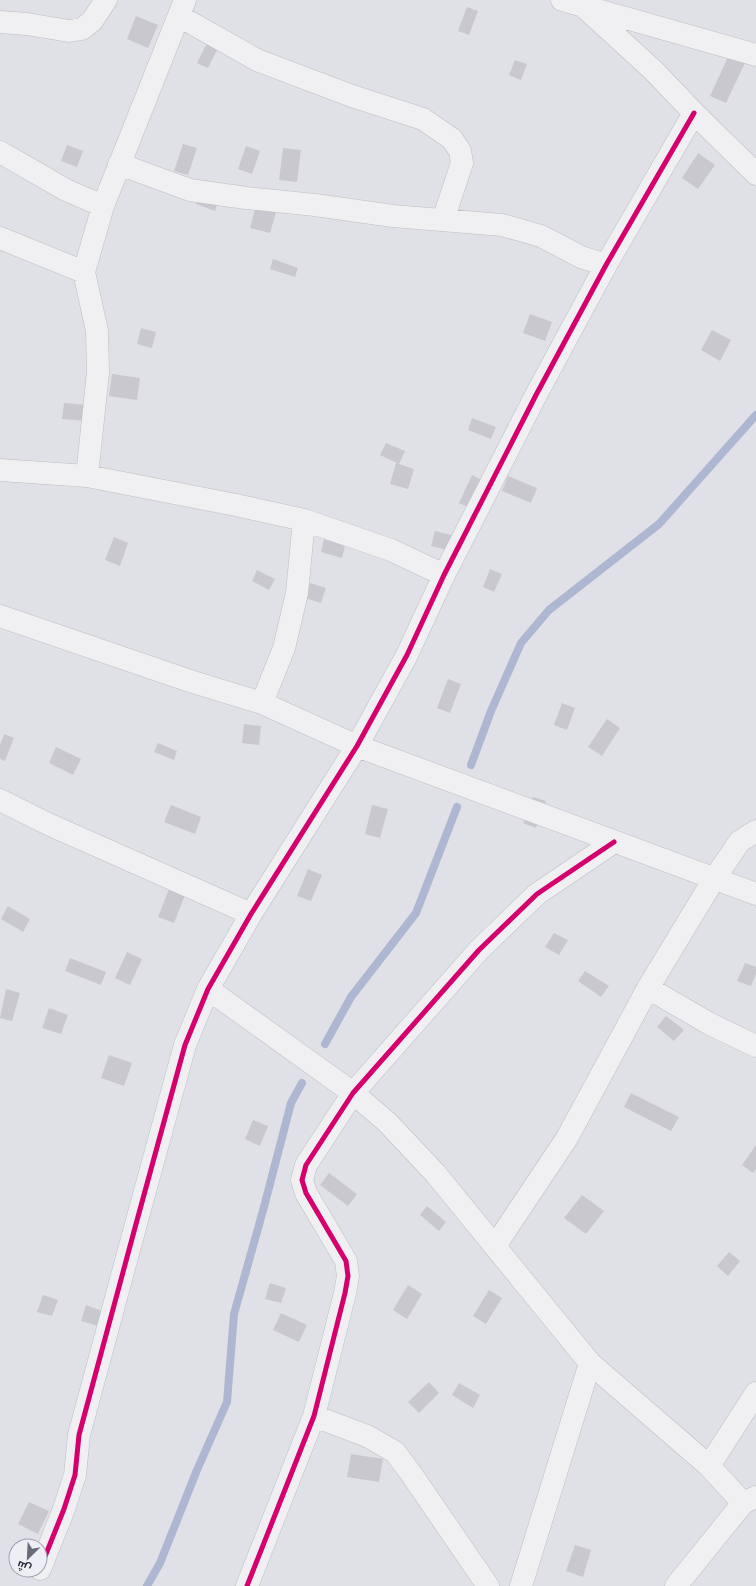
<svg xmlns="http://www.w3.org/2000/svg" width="756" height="1586" font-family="Signika,Cairo,sans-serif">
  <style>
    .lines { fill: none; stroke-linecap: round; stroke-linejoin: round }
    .stream { stroke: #aeb7d1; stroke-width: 8 }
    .building { fill: #c8c8ce }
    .minor-casing { stroke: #bdbec2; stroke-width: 23 }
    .minor { stroke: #f0f0f2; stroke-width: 22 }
    .cycleway-casing { stroke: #eeeff5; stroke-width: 8 }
    .cycleway { stroke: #d6006c; stroke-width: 5 }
  </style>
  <rect width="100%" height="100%" fill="#e0e1e6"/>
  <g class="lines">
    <path class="stream" d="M471,765l20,-54 30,-68 28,-33 110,-86 97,-109
      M325,1044l26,-47 65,-84 41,-106
      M147,1586l13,-23 37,-93 30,-68 7,-88 30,-107 27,-104 11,-20"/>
  </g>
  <path class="building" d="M467,7l11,4 -9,24 -11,-4z
    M136,16l22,9 -10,23 -21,-9z
    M209,39l11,5 -12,24 -11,-5z
    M729,55l16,8 -19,40 -16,-7z
    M515,60l12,4 -6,16 -12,-5z
    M183,144l14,4 -9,27 -14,-4z
    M67,145l16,6 -6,16 -16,-6z
    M246,146l14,5 -8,23 -14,-5z
    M283,148l18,2 -4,32 -18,-2z
    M698,153l17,12 -17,24 -16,-11z
    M200,192l19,6 -4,13 -19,-7z
    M258,199l20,6 -8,28 -20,-5z
    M273,259l25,9 -3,9 -25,-8z
    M530,314l22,8 -7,19 -22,-8z
    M141,328l15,4 -4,16 -15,-4z
    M712,330l19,10 -11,21 -19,-11z
    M112,374l28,4 -3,22 -28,-4z
    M64,403l24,2 -1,16 -25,-2z
    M472,418l24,9 -5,12 -23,-9z
    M386,443l19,8 -6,13 -19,-9z
    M396,463l18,6 -6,20 -18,-5z
    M472,475l11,6 -13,27 -11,-5z
    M508,476l29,12 -6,15 -29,-12z
    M435,531l24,6 -4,15 -24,-6z
    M114,537l14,6 -8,23 -15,-6z
    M324,539l21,6 -3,13 -21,-6z
    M490,569l12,5 -8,18 -11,-5z
    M257,570l18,9 -6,11 -17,-9z
    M310,583l16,5 -5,15 -16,-5z
    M448,679l13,5 -11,29 -13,-5z
    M562,703l13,5 -8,22 -13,-5z
    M607,719l13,9 -18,28 -14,-9z
    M244,724l17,2 -2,19 -17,-2z
    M4,734l10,4 -9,23 -5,-2v-14z
    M158,743l19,8 -3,9 -20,-8z
    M56,747l25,12 -8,16 -24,-12z
    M533,797l13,4 -10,27 -13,-5z
    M171,805l30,12 -6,17 -31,-12z
    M372,805l16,4 -8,29 -15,-4z
    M308,869l14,6 -11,26 -14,-5z
    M169,889l16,6 -11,28 -16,-6z
    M8,906l22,13 -7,13 -22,-13z
    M554,933l14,7 -9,15 -14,-8z
    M127,952l15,7 -12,26 -15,-7z
    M70,958l36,14 -5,13 -36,-14z
    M745,963l11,4v7l-5,12 -14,-5z
    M585,971l24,15 -8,11 -23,-16z
    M6,989l14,4 -8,28 -12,-3z
    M49,1008l19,7 -7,19 -19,-6z
    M666,1016l18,14 -10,11 -17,-14z
    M109,1055l23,8 -8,23 -23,-8z
    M631,1093l48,24 -8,14 -47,-24z
    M253,1120l15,6 -8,20 -15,-7z
    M756,1145v24l-3,4 -11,-8z
    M329,1173l28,21 -9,12 -28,-21z
    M582,1195l22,16 -18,23 -22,-16z
    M427,1206l19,16 -7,9 -19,-16z
    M729,1252l11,9 -12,15 -11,-10z
    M270,1283l16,5 -5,15 -16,-4z
    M408,1285l14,9 -15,25 -14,-9z
    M489,1290l13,8 -16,26 -13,-8z
    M43,1295l15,5 -6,16 -15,-4z
    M86,1305l16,6 -4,15 -17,-5z
    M281,1313l26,12 -8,17 -26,-12z
    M429,1382l10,11 -20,20 -11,-11z
    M459,1383l21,12 -7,13 -21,-13z
    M351,1454l32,5 -4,23 -32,-5z
    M29,1502l20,9 -11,23 -20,-10z
    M575,1545l16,5 -8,27 -17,-6z"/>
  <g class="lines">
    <defs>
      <path id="minor" d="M562,0l194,55
        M584,0l-1,6 71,65 40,42 62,61
        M179,16l78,44 95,36 71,23 29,20 8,12 2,12 -19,57
        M0,22l27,2 42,7 13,-2 10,-8 14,-21
        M0,152l66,38 37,16
        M119,164l71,26 56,8 69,7 78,11 109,9 39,11 40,21 25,8
        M0,238l84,34
        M0,470l87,6 149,29 68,15 87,30 53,25
        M87,476l11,-104 -1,-41 -13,-59 19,-66 82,-206
        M0,616l190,65 72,22 95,43 399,148
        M262,703l22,-55 13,-55 7,-73
        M0,800l48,24 203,90
        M648,988l62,36 46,22
        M208,989l145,104 34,29 48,51 155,190 119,103 34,37
        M495,1246l72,-108 81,-150 66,-109 26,-38 16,-10
        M314,1416l53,20 28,16 17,23 76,111
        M709,1466l47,-73
        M40,1569l24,-60 11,-34 4,-40 57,-211 49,-179 23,-56 43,-75 106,-168 50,-91 37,-80 92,-180 70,-130 88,-152
        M247,1586l67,-170 31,-123 3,-17 -2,-15 -40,-68 -4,-13 4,-15 47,-72 126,-143 58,-56 77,-52
        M521,1586l69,-223
        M676,1586l67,-83 13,-6"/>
    </defs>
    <use href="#minor" class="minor-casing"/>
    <use href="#minor" class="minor"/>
    <defs>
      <path id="cycleway" d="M40,1569l24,-60 11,-34 4,-40 57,-211 49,-179 23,-56 43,-75 106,-168 50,-91 37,-80 92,-180 70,-130 88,-152
        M247,1586l67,-170 31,-123 3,-17 -2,-15 -40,-68 -4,-13 4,-15 47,-72 126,-143 58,-56 77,-52"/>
    </defs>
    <use href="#cycleway" class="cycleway-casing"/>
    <use href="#cycleway" class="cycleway"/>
  </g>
  <g transform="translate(28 1558) rotate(204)"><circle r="19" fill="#eeeff5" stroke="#9fa1ac"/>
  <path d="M0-3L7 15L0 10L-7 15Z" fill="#686b79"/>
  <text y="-6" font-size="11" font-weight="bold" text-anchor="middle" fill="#282b3e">ش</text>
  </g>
</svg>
